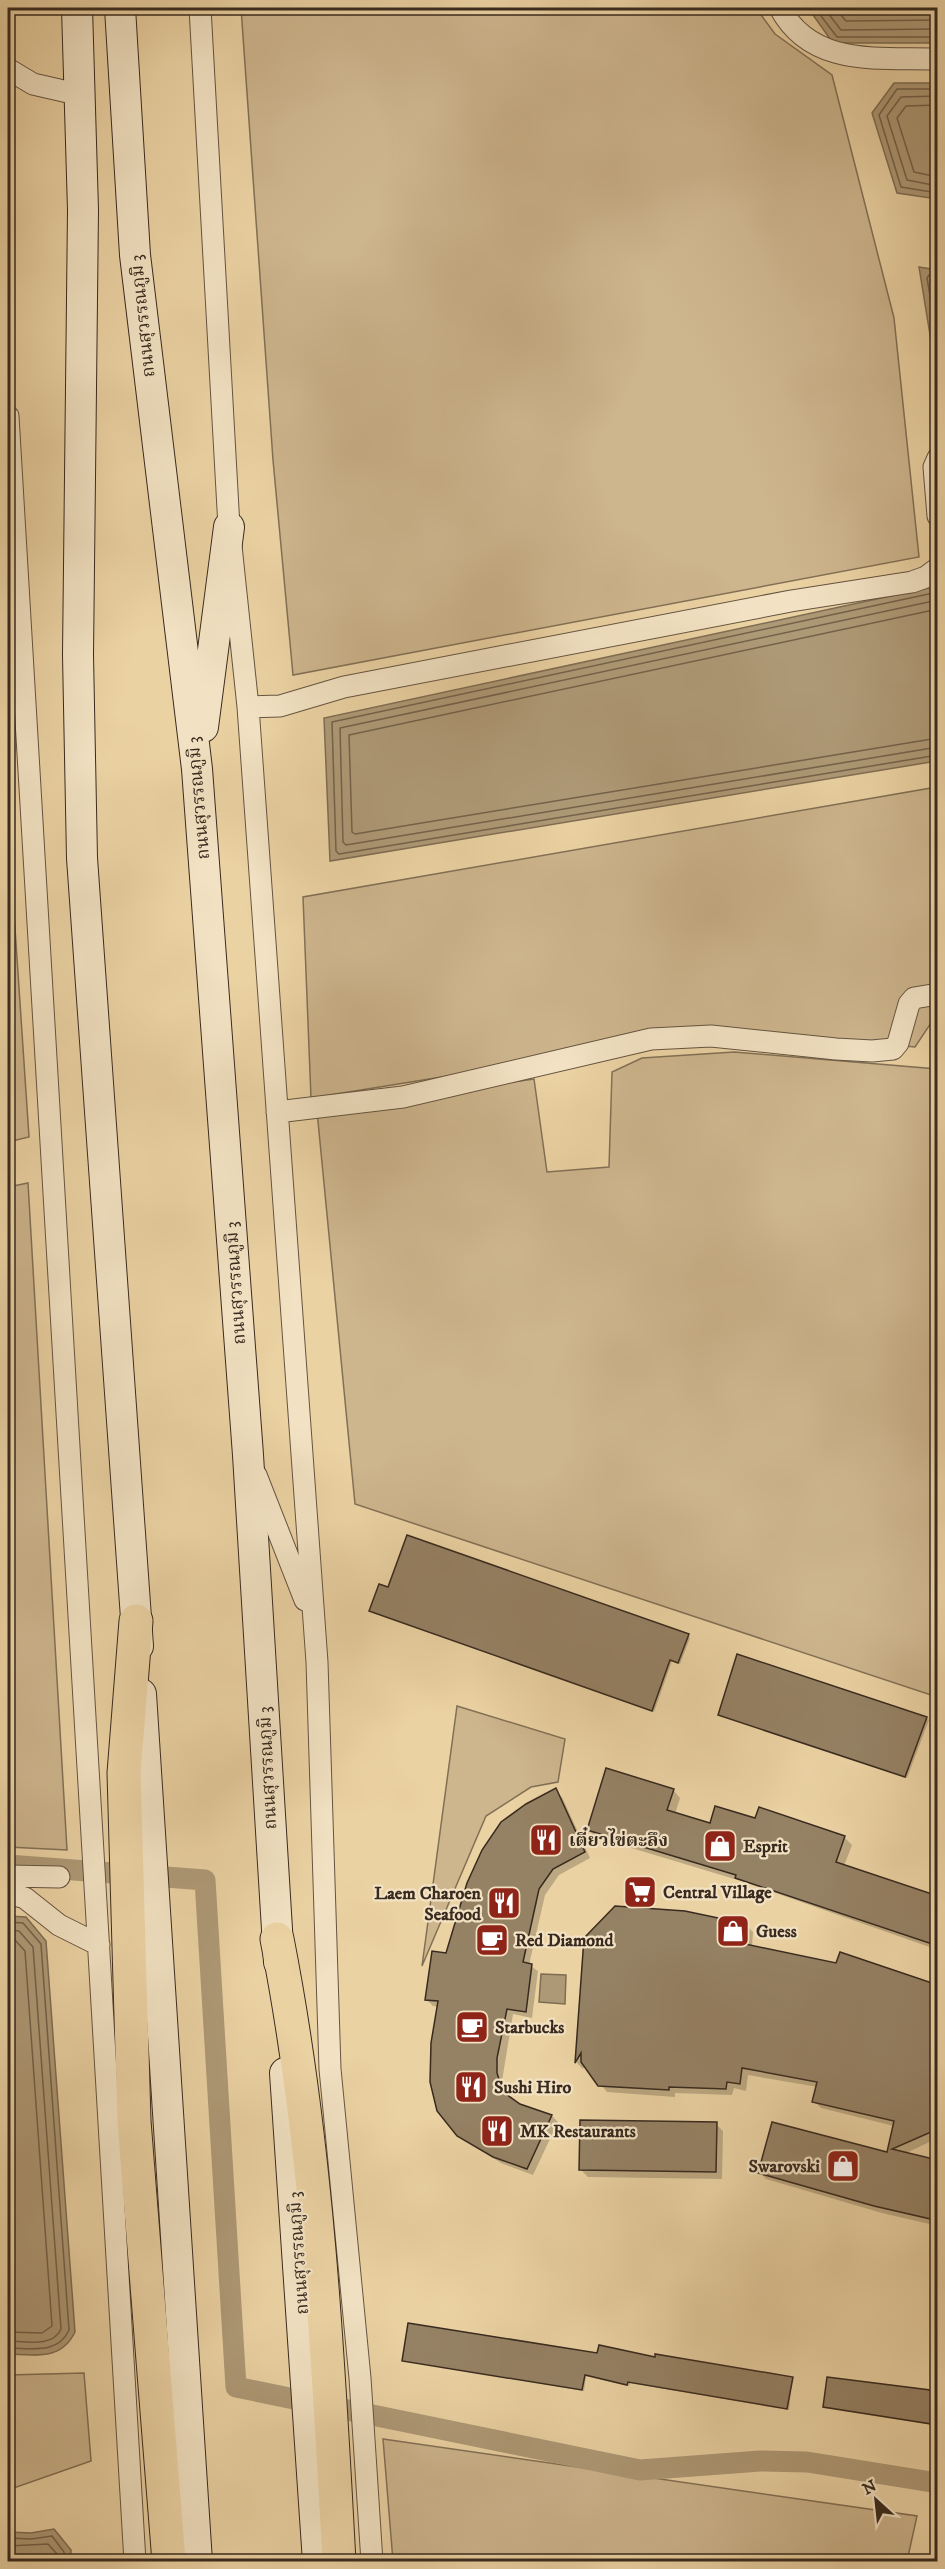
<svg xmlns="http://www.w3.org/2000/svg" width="945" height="2569" font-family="'IM FELL DW Pica','Noto Serif Thai',serif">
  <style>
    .green { fill: #cdb58d; stroke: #827056; stroke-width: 1.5 }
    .water { fill: #ae9976; stroke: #7f6d53; stroke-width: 1.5 }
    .shadow { fill: #0003 }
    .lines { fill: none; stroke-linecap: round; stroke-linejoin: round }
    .shore { stroke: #73624a; stroke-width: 1.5 }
    .canal { stroke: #ae9976; stroke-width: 21 }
    .building { fill: #958164; stroke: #382a1f; stroke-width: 1.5 }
    .street-casing { stroke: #655440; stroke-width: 23 }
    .secondary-casing { stroke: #382a1f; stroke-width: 32 }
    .highway-casing { stroke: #382a1f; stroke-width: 35 }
    .street { stroke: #f2e2c3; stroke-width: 21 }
    .secondary { stroke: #f2e2c3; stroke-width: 30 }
    .highway { stroke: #ebd2a3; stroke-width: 33 }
    .labels { text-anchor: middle; stroke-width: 4.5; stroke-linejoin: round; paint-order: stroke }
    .street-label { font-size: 18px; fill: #382a1f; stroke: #f2e2c3 }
    .poi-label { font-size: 18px; font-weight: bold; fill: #382a1f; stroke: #f2e2c3; text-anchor: start }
  </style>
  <rect width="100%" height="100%" fill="#ebd2a3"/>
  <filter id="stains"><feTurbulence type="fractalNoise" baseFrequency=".00333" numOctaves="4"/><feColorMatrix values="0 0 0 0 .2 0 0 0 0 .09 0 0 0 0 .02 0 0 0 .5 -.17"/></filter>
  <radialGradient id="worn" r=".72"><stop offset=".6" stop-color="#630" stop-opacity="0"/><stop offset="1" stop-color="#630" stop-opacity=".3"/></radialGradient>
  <path class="green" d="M241,8h515l19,26 57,41 62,243 25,239 -626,118 -20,-215z
    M937,787v227l-22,33 -182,-17 -422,68 -8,-201z
    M8,824l21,313 -21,5z
    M734,1052l203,17v628l-582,-193 -38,-393 217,-32 13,93 62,-5 3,-95 30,-14z
    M28,1183l39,667 -59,-3v-660z
    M457,1706l108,33 -7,43 -27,5 -45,29 -64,150z
    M84,2373l7,88 -83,29v-115z
    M383,2439l534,77 -10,45h-514z"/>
  <path class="water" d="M808,8h129v35h-104z
    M894,83h43v116l-40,-6 -25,-80z
    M919,267l18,3v108z
    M937,586v175l-607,100 -6,-143z
    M8,1916l18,1 20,24 29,391c-14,29 -40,23 -67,22z
    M541,1974l25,1 -1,29 -26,-2z
    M54,2529l17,21v11h-63v-29l23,1z"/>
  <path class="shadow" d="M389,1589l299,47 2,2 -10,26 -8,-3 -18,51 -281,-99 -2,-2z
    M738,1656l189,62 2,2 -22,58 -185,-62 -2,-1z
    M555,1790l7,7 28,61 -31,17 -14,20 -16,70 9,6 -6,47 -19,-4 -11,67 6,16 11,8 33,11 6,6 -25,53 -32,-12 -43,-28 -19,-128 -6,-1 -6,-6 20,-46z
    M673,1790l7,8 -5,16 36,11 45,-5 88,17 8,8 -8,21 89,30 5,-12v66l-197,-69 -146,-44 -7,-7z
    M746,1925l7,7 -1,15 186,39v152l-34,16 34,7v65l-56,-13 -116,-34 -7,-7 129,-18 6,-28 -73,-18 -7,-7 4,-14 -70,-12 -2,16 -12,-3 -2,7 -57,-2v4l-68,-5 -22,-27 -2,4 -6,-6 8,-124z
    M716,2124l7,7 -1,48 -134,-2 -7,-7z
    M598,2355l58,4 136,20 -3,31 -159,-27 -1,3 -43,-10 -2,15 -180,-31z
    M938,2393v33l-114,-20z"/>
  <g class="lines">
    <path class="shore" d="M815,8l22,29h101
      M824,8l17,22 97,-1
      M835,8l11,13 92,-1
      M938,89h-41l-18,26 22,72 37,6
      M938,96l-37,1 -14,19 20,64 31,6
      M938,105l-32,1 -9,12 17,54 24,5
      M938,276l-9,-1 -2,3 11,64
      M938,592l-606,130 4,129 3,3 599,-99
      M938,600l-598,128 3,114 3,3 592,-98
      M938,609l-589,126 3,97 3,2 583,-96
      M8,1922l15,1 18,21 28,386c-11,25 -39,18 -61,18
      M8,1930l11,1 14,16 28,382c-8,19 -37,12 -53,12
      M8,1939l7,1 10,11 27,375 -10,7 -34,-1
      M8,2538l23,1 21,-3 12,16 1,10
      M8,2546l40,-2 9,10 1,8"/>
    <path class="canal" d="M8,1865l197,15 31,507 404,83 120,-9 47,1 131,21"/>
  </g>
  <path class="building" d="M407,1535l282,99 -11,29 -8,-3 -18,51 -283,-100 10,-27 9,3z
    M737,1654l190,63 -22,60 -187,-62z
    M606,1768l68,21 -7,21 43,13 5,-17 40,12 4,-11 86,29 -9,26 102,34v50l-203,-68 1,-3 -149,-45z
    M556,1788l29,64 -32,17 -14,20 -16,73 9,2 -6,48 -19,-3 -10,49v15l6,19 17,12 32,11 -25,54 -34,-12 -36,-21 -20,-25 -7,-29 1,-39 7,-42 -13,-1 7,-49 14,2 21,-70 15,-33 19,-28 25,-18z
    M615,1906l70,5 62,13 -2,20 91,19 4,-11 98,33v144l-46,20 46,11v48l-3,12 -61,-14 -116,-33 14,-51 115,30 7,-31 -82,-19 5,-20 -75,-14 -2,16 -13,-2 -1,7 -57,-2v3l-71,-4 -17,-24v-9l-6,10 9,-125z
    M580,2120l137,2 -1,50 -137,-2z
    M408,2323l189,30 2,-8 56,12v-3l138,23 -6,32 -159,-27 -1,3 -42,-10 -3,15 -180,-29z
    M827,2377l111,14v34l-115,-18z"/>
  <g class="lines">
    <defs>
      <path id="street" d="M200,8l29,519 19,180 69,955 13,407 30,309 12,184
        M780,8c32,60 100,49 158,51
        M8,69l25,15 48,11
        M8,416l127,2146
        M938,458l-4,9 4,49
        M248,707l32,-1 64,-19 447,-86 121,-19 14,-5 12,-9
        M277,1112l126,-15 248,-58 60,-3 125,13 36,2 21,-2 5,-6 11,-39 5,-6 24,-4
        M256,1475l49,125
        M8,1876l51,1
        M8,1893l17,5 34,27 40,20"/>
      <path id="secondary" d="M77,8l6,202 -5,445 4,203 56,788
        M120,8l15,247 62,514 51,686 31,507
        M203,727l26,-200
        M141,1694l56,868
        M285,2073l33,489"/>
      <path id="highway" d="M136,1621l-12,152 10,348 35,441
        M277,1939c40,204 51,415 62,623"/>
    </defs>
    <use href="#street" class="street-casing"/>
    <use href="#secondary" class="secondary-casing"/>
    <use href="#highway" class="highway-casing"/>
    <use href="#street" class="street"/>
    <use href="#secondary" class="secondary"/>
    <use href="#highway" class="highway"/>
  </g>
  <defs>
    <symbol id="restaurant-square" viewBox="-11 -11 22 22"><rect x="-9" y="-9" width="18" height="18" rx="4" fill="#8f2418" stroke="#f2e2c3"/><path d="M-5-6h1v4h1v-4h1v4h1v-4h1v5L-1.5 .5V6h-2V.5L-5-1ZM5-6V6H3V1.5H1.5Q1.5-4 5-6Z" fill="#fff"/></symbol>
    <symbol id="shop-square" viewBox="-11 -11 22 22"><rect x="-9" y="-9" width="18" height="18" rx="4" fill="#8f2418" stroke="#f2e2c3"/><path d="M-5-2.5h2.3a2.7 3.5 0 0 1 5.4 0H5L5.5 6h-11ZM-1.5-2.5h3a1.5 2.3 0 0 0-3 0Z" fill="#fff"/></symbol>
    <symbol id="supermarket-square" viewBox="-11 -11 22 22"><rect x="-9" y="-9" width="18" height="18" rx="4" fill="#8f2418" stroke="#f2e2c3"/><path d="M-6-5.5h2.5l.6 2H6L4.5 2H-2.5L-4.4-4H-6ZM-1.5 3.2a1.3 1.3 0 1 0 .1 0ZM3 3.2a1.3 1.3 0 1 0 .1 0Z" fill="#fff"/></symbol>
    <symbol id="cafe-square" viewBox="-11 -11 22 22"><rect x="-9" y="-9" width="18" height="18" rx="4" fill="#8f2418" stroke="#f2e2c3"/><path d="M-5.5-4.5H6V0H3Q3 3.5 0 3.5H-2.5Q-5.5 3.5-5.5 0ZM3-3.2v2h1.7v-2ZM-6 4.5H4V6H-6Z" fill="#fff"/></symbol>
  </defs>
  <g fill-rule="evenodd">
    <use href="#restaurant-square" x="527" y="1821" width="38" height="38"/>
    <use href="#shop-square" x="701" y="1827" width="38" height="38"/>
    <use href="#supermarket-square" x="621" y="1873" width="38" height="38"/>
    <use href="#restaurant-square" x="485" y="1884" width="38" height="38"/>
    <use href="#shop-square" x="714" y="1912" width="38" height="38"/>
    <use href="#cafe-square" x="473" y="1921" width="38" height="38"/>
    <use href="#cafe-square" x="453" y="2008" width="38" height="38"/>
    <use href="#restaurant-square" x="452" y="2068" width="38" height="38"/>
    <use href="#restaurant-square" x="478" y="2112" width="38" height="38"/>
    <use href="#shop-square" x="824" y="2147" width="38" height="38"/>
  </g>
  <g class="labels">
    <g class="street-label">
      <text transform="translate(142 316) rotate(-96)" y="6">ถนนสุวรรณภูมิ 3</text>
      <text transform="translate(198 798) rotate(-95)" y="6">ถนนสุวรรณภูมิ 3</text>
      <text transform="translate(235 1283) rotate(-94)" y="6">ถนนสุวรรณภูมิ 3</text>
      <text transform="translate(267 1768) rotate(-93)" y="6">ถนนสุวรรณภูมิ 3</text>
      <text transform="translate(298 2253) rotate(-94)" y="6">ถนนสุวรรณภูมิ 3</text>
    </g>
    <g class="poi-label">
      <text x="569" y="1846">เตี๋ยวไข่ตะลึง</text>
      <text x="743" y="1852">Esprit</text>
      <text x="663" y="1898">Central Village</text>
      <text x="481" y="1899" text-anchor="end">Laem Charoen<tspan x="481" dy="21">Seafood</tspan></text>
      <text x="756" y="1937">Guess</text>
      <text x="515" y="1946">Red Diamond</text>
      <text x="495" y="2033">Starbucks</text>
      <text x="494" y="2093">Sushi Hiro</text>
      <text x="520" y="2137">MK Restaurants</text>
      <text x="820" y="2172" text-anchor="end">Swarovski</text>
    </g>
  </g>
  <rect width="945" height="2569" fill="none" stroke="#ebd2a3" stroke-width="30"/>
  <rect x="9" y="9" width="927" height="2551" fill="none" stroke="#382a1f" stroke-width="3"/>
  <rect x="15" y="15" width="915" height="2539" fill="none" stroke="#382a1f" stroke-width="1.5"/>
  <g transform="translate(876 2500) rotate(333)" stroke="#f2e2c3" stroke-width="4.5" paint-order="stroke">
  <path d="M0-4.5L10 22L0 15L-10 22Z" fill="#382a1f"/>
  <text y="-9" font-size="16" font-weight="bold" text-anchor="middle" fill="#382a1f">N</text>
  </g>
  <rect width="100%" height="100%" filter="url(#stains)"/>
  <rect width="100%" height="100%" fill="url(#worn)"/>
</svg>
